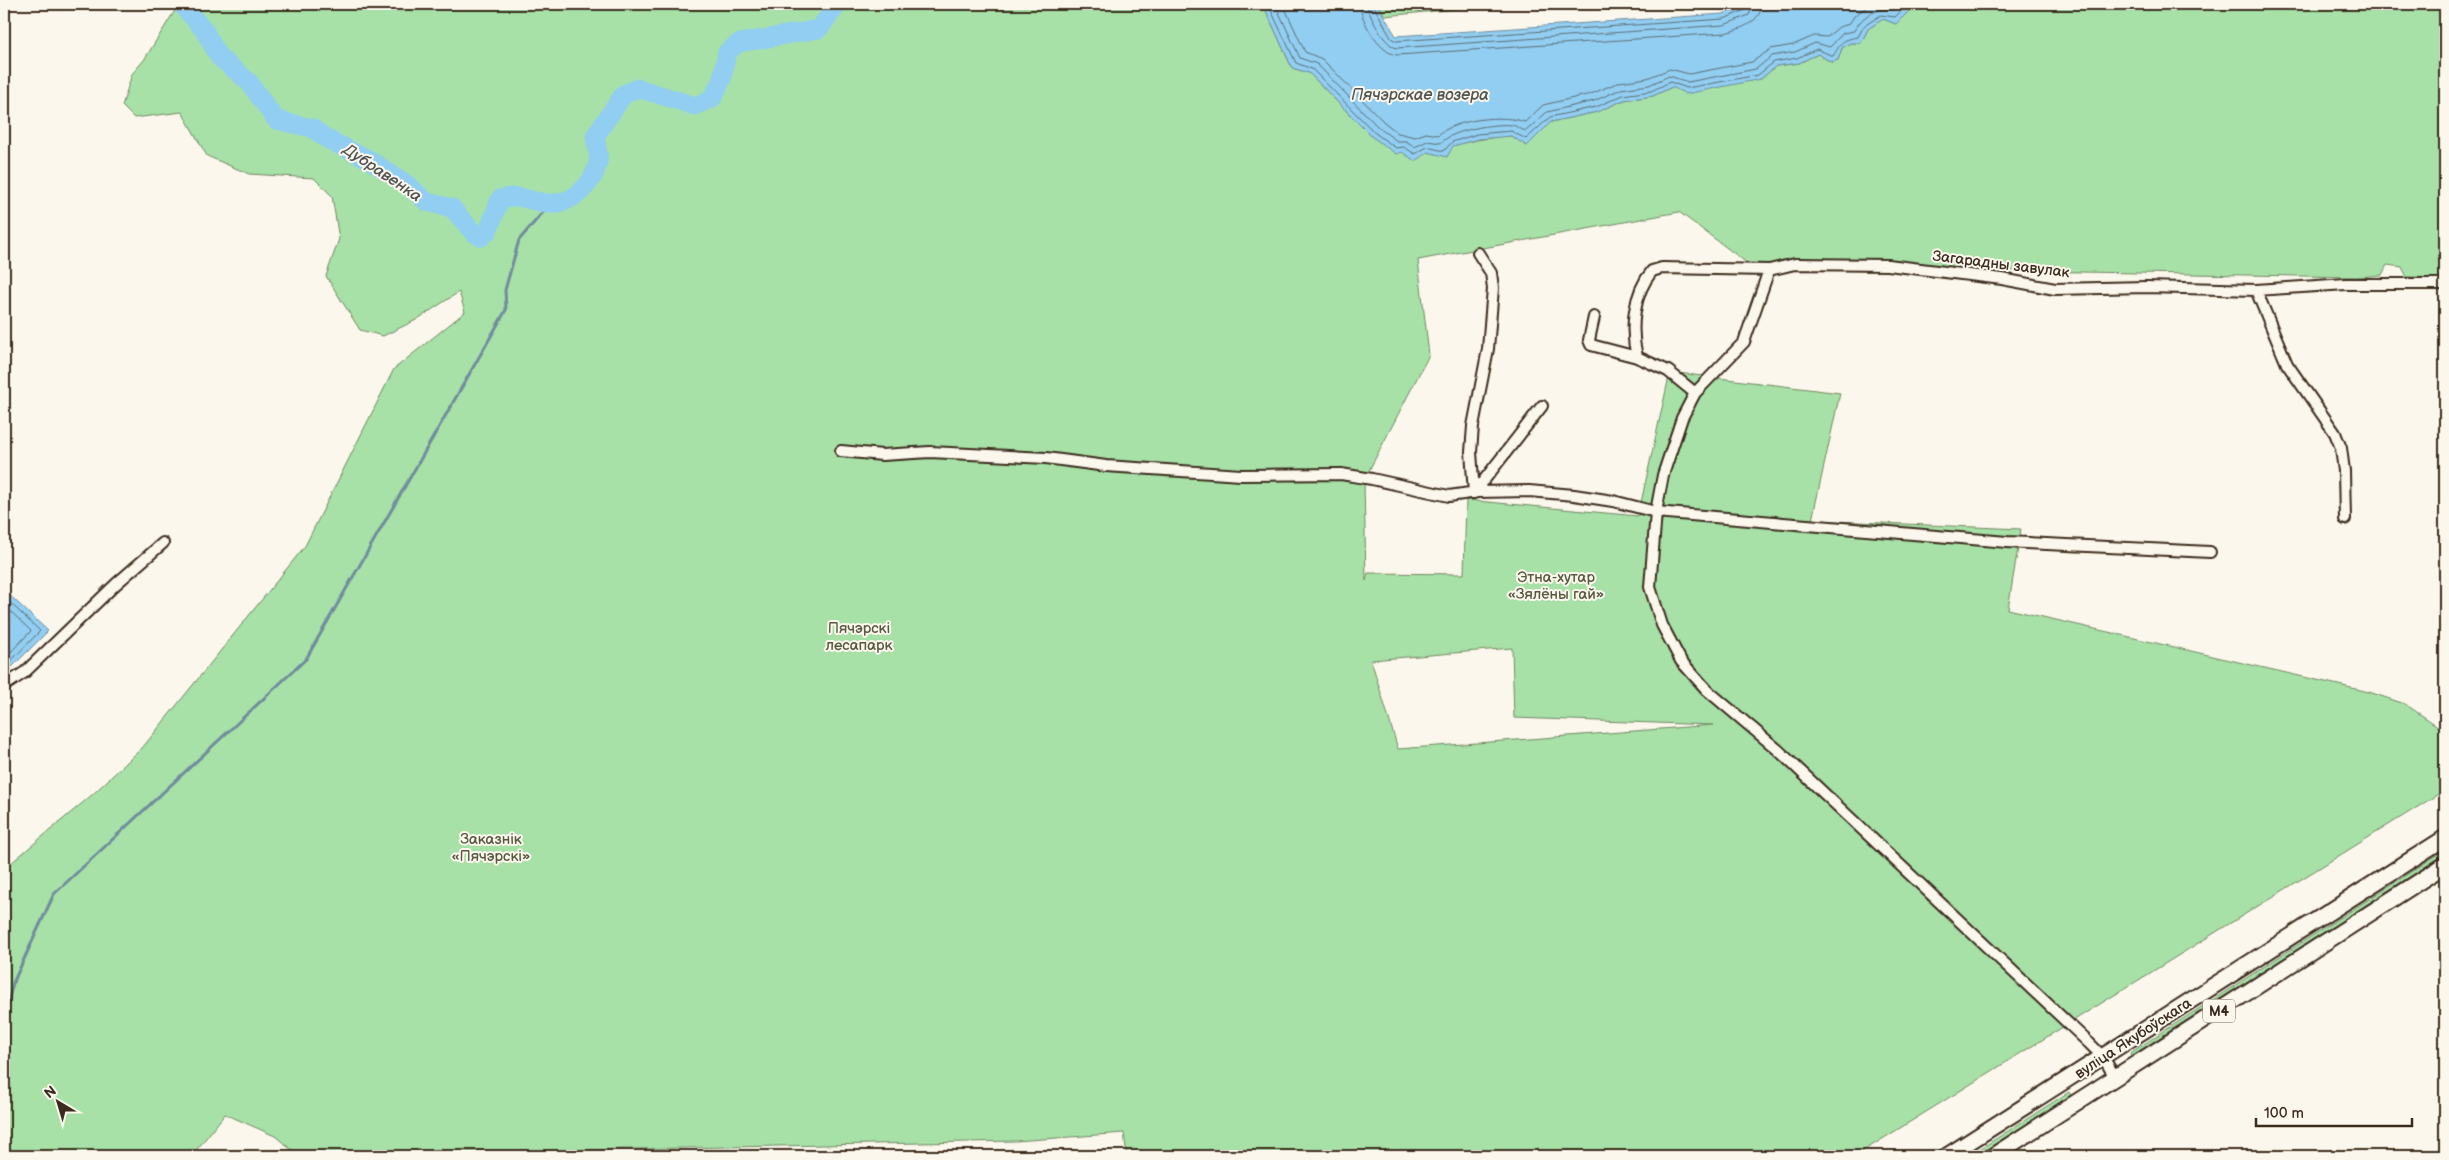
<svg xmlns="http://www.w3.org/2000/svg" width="2449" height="1160" font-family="'Balsamiq Sans',sans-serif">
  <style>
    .green { fill: #a7e1a7; stroke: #718662; fill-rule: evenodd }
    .water { fill: #91cef2; stroke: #6f8c9d }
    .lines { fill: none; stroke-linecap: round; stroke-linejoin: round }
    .shore { stroke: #5d6c73; stroke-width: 1 }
    .stream { stroke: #6f8c9d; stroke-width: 3 }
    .river { stroke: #91cef2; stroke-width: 19 }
    .minor-casing { stroke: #3b2a1e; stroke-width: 14 }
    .primary-casing { stroke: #3b2a1e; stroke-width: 19 }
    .minor { stroke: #fbf7ec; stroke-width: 10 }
    .primary { stroke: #fbf7ec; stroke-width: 15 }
    .labels { text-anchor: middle; stroke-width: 4; stroke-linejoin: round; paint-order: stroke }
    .shield { fill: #fbf7ec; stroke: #75685c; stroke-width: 1 }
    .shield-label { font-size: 14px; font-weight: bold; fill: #3b2a1e }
    .street-label { font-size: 15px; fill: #3b2a1e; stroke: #fbf7ec }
    .park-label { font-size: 15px; fill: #565840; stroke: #fbf7ec }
    .water-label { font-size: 16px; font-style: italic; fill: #505353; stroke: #fbf7ec }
  </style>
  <rect width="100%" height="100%" fill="#fbf7ec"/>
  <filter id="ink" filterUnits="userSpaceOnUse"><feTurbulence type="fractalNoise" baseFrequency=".02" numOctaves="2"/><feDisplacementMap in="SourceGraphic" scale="10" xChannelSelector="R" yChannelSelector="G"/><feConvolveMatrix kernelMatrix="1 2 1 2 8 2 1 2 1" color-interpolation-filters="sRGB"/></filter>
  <g filter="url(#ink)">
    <path class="green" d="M179,4h1084l29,64 17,5 62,63c42,32 76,6 120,2 5,-1 14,-3 19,-2 5,1 12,7 17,10l24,-24 46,-10 27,-12 29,-4 19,-9 89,-8 15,-13 23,-3 19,-9 13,8 7,-2 4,-12 8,-5h11l7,-14 15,-10 13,5 20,-20h529v274l-38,-1 -5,-10 -15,-2 -5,10 -26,2 -605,-11 -72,-54 -261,48 11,95 -65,125 2,101 2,-8 96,1 2,-74 172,16 32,-144 170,21 -28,127 209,9 -13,80 361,83 36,12 40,27v59l-590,366h-728l-3,-23 -108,8 -717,15 -24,-20 -50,-22 -31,39 -4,-1 -4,4h-182v-287l89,-75 50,-47 162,-201 89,-177 71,-57 -6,-20 -43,28 -33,16 -23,-6 -34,-54 13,-37 -7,-43 -18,-18 -65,-4 -42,-18 -25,-44 -48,6 -12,-12 10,-32 12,-14zM1512,648l2,70 199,7 -315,24 -27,-89z
      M1379,4h128l-122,12z
      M2445,850v4l-314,202 -1,-3z
      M2069,1092l2,3 -91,59 -11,2z"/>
    <path class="water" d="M1263,4h114l19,32 327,-22 25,-10h168l-20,20 -13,-5 -15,10 -7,14h-11l-8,5 -4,12 -7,2 -13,-8 -19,9 -23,3 -15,13 -75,15 -14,-7 -19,9 -29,4 -27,12 -46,10 -24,24 -16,-10 -33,3 -25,7 -6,11 -19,-5 -13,9 -13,-9 -6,2 -25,-18 -62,-63 -17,-5z
      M4,590l44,41 -44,44z"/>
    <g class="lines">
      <path class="shore" d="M1268,4l28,59 16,6 63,64 21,15 8,-1 11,7 12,-7 17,4 8,-9 25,-8 34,-3 15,8 24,-22 46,-10 27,-12 28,-4 19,-9 17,6 71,-13 16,-13 23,-4 20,-9 16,7c9,-14 8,-16 25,-19l6,-11 17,-11 14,2 14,-13
        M1275,4l25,54 17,6 62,64 18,13h9l9,6 12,-6 14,2c11,-13 53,-20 71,-18 5,1 9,5 14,6l21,-19 47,-11 27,-12 28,-4 20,-9 19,6 68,-13 16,-13 23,-4 20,-9 15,4 13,-14 11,-2c8,-15 22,-24 39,-21l7,-6
        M1283,4l22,48 17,7 62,63 14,11 17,4 11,-4 12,2c18,-16 65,-21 87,-13l18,-17 48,-11 28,-12 28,-4 23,-9 19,5 63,-12 19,-13 22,-4 21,-9 13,1 12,-10 10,-3 6,-9 17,-11
        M1360,4c0,16 20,50 37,51l328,-22c16,-4 36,-11 37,-29
        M1367,4c1,11 18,42 30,44l327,-23 25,-10 5,-11
        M1373,4l18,34 5,3 328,-22 21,-9 3,-6
        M4,597l36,34 -36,37
        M4,605l27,26 -27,28"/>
      <path class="stream" d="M4,1018l9,-35 41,-89 252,-235 200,-349 -1,-20 14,-50 31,-36"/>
      <path class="river" d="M184,4l-1,2 21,24 15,27 30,25 27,38 36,8 15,11 41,20 37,24 22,19 25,6 21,24 8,5 7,-6 12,-32c21,-6 29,3 49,4 23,2 44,-18 49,-40 2,-7 -2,-19 -3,-27l29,-42 14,-6 57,18 17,-7 10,-20 5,-27 12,-9 80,-14 19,-25"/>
      <defs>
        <path id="minor" d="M1769,270l-25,72 -49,51 -13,25 -19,57 -7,37 -6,75 12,38 19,36 26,29 70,59 312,294 14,14 12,20
          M2256,290l31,74 48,69 6,15 3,23 1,48
          M1594,317l-5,23 2,5 46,12 31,14 27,22
          M1637,357c-7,-28 -4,-63 15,-86l10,-3 107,2 26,-6 93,1 114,14 53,10 92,-2 109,3 90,-6h99
          M841,451l41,4 48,-3 116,6 60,8 135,9 100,-1 31,5 77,17 28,-4 52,-1 45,4 39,6 43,11 351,30 203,10
          M1474,493l-3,-41 2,-26 15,-77 5,-61 -2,-15 -13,-20
          M1474,493l68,-87
          M4,686l21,-14 91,-88 47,-41"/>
        <path id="primary" d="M1947,1156l498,-318
          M1993,1156l452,-291"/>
      </defs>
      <use href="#minor" class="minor-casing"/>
      <use href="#primary" class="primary-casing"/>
      <use href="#minor" class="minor"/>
      <use href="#primary" class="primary"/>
    </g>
  </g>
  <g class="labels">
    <rect class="shield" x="2203" y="999.5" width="32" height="23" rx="4"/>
    <g class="shield-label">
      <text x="2219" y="1016">М4</text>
    </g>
    <g class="street-label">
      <text transform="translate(2001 264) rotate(7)" y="5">Загарадны завулак</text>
      <text transform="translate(2133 1038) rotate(-33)" y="5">вуліца Якубоўскага</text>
    </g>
    <g class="park-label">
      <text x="1556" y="582">Этна-хутар<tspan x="1556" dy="17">«Зялёны гай»</tspan></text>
      <text x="859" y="633">Пячэрскі<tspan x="859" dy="17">лесапарк</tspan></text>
      <text x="491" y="844">Заказнік<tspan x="491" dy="17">«Пячэрскі»</tspan></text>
    </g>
    <g class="water-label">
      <text x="1420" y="100">Пячэрскае возера</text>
      <text transform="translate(383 172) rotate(34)" y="6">Дубравенка</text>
    </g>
  </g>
  <rect width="2449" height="1160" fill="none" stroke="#fbf7ec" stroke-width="20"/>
  <rect x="10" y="10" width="2429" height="1140" fill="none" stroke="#3b2a1e" stroke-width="2" filter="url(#ink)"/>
  <g transform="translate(58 1102) rotate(322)" stroke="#fbf7ec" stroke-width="4" paint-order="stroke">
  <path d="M0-4L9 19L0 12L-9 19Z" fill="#3b2a1e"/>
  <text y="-8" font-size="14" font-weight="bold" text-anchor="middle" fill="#3b2a1e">N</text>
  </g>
  <path d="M2256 1118v8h156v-8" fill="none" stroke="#3b2a1e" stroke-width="2.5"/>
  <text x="2264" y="1118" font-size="15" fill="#3b2a1e" stroke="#fbf7ec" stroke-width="4" paint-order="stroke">100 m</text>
</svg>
